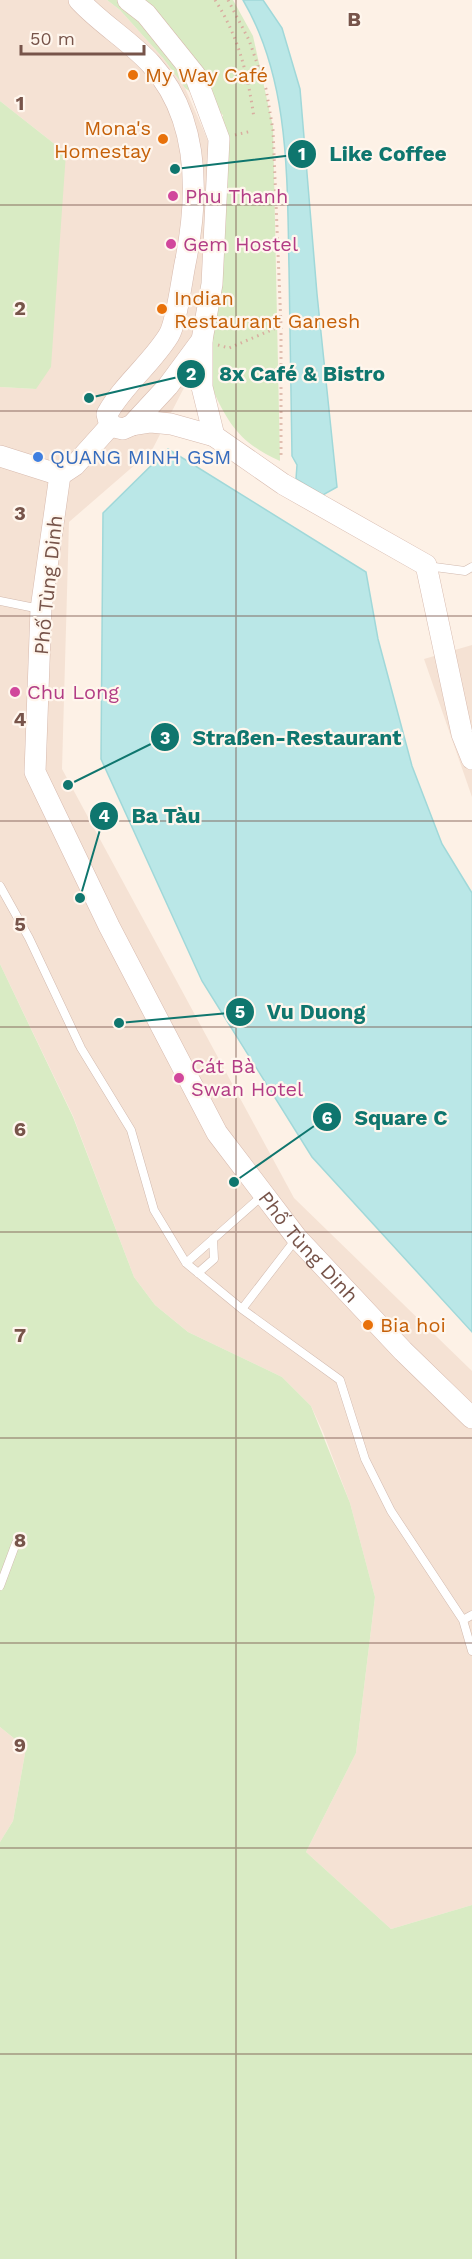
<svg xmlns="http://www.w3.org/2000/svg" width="472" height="2259" font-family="'Work Sans',sans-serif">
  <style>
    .residential { fill: #f5e2d4 }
    .green { fill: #d9ebc4 }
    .water { fill: #bae7e7; stroke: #a0d8d9; stroke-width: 1.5 }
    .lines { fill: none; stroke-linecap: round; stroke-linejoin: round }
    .lane-casing { stroke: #d1b9ae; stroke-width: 9 }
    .secondary-casing { stroke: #d7baae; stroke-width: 22 }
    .path { stroke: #d8aea0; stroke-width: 3; stroke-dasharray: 1.5 4.5; stroke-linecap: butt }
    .lane { stroke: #fff; stroke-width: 8 }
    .secondary { stroke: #fff; stroke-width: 21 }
    .grid { fill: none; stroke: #77544a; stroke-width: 1.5; stroke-opacity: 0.55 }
    .food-dot { fill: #e8710a; stroke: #fff6ed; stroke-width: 2 }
    .hotel-dot { fill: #d1479c; stroke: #fff6ed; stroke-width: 2 }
    .shop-dot { fill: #3f7fe0; stroke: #fff6ed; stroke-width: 2 }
    .labels { text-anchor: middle; stroke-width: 4.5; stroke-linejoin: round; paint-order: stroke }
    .food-label { font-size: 20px; fill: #c56008; stroke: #fff6ed; text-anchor: start }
    .hotel-label { font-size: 20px; fill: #b23c85; stroke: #fff6ed; text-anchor: start }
    .shop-label { font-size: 20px; fill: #366cbe; stroke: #fff6ed; text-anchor: start }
    .street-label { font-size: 20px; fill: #77544a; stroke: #fff6ed }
    .grid-label { font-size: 20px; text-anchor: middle; font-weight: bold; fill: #77544a; stroke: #fff6ed; stroke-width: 4.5; stroke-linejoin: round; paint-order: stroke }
    .leader { fill: none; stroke: #0f766e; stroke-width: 2 }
    .callout-dot { fill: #0f766e; stroke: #fff6ed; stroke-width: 2 }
    .mark-label { font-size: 18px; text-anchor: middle; font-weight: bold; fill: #fff }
    .callout-label { font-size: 21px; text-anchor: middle; font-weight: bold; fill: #0f766e; stroke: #fff6ed; stroke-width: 4.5; stroke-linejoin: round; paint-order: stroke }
  </style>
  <rect width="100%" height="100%" fill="#fdf1e6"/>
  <path class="residential" d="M0,0h107l13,10 43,48 22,30 27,62 2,31 -25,197 -37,72 -83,72 -7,247 232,429 178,173v534l-81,24 -85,-77 50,-99 19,-156 -25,-94 -27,-71 -12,-26 -29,-29 -94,-45 -33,-27 -21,-28 -61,-161 -73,-152v-577l36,2 30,-236 -66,-52z
    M472,645v152l-48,-138z
    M0,1727l26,21 -13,73 -13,21z"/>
  <path class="green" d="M107,0h126l20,36 20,91 7,334c-38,-17 -51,-35 -68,-73l-23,-10 25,-197 -2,-31 11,-35 -38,-27 -22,-30 -43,-48z
    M0,101l66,52 -15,214 -15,22 -36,-2z
    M0,964l73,153 61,160 21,28 33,27 94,45 29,29 39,97 25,94 -19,156 -50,99 85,77 81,-24v354h-472v-417l13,-21 13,-73 -26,-21z"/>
  <path class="water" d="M243,0h20l19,28 18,61 17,205 20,193 -14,8 -27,-16 1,-14 -5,-9c-1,-63 -2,-126 -3,-188 -2,-90 1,-188 -46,-268z
    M168,449l198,123 12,67 34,127 30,78 30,49v439l-160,-175 -110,-176 -101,-222 2,-246z"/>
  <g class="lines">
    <defs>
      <path id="lane" d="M427,566l38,5 7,-4
        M0,601l40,8
        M0,886l29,52 52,110 50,82 23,80 32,53
        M263,1195l-77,68 56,46 98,71 25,79 26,52 72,109 9,-5
        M198,1273l16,-14 -1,-20
        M242,1309l54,-70
        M0,1586l16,-43
        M463,1620l9,31"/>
      <g id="secondary">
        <path d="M79,0c22,24 50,40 72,64 48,53 48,128 35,195 -4,18 -9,62 -17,76 -17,28 -46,50 -62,79l3,12"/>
        <path d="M202,340v47l12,49"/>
        <path d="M132,425l19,-3 20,2 43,12 69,48 143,81 36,169 10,25"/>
        <path d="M110,426l13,3 9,-4 36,-39 34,-46 10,-56 7,-145 -24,-64 -49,-61 -18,-14"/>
        <path d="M0,456l60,19 15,-10 35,-39"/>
        <path id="s1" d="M60,475l-19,134 -6,163 74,154 108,207 80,105 106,113 69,67"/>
      </g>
    </defs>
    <use href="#lane" class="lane-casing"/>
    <use href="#secondary" class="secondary-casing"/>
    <path class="path" d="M215,0c24,37 33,76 39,118
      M228,0l21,40 17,49 7,41 8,196v129
      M235,135l17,-4
      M218,345l11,3 52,-22"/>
    <use href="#lane" class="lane"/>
    <use href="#secondary" class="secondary"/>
  </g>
  <path class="grid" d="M236,0v2259M0,205h472M0,411h472M0,616h472M0,821h472M0,1027h472M0,1232h472M0,1438h472M0,1643h472M0,1848h472M0,2054h472"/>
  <g class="food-dot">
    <circle cx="133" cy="75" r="6"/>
    <circle cx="163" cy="139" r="6"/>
    <circle cx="162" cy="309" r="6"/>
    <circle cx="368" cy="1325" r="6"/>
  </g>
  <g class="hotel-dot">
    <circle cx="173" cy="196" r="6"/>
    <circle cx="171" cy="244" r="6"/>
    <circle cx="15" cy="692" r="6"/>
    <circle cx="179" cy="1078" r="6"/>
  </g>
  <circle class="shop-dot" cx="38" cy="457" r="6"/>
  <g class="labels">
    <g class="food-label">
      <text x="145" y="82">My Way Café</text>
      <text x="151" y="135" text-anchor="end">Mona's<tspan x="151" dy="23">Homestay</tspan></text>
      <text x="174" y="305">Indian<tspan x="174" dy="23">Restaurant Ganesh</tspan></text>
      <text x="380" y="1332">Bia hoi</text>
    </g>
    <g class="hotel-label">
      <text x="185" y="203">Phu Thanh</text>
      <text x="183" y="251">Gem Hostel</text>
      <text x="27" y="699">Chu Long</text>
      <text x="191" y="1073">Cát Bà<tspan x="191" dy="23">Swan Hotel</tspan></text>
    </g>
    <g class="shop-label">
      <text x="50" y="464">QUANG MINH GSM</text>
    </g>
    <g class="street-label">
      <text transform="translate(48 585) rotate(-84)" y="7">Phố Tùng Dinh</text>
      <text dy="7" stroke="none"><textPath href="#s1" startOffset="849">Phố Tùng Dinh</textPath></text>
    </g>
  </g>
  <g class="grid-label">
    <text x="354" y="26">B</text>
    <text x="20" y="110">1</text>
    <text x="20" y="315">2</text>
    <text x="20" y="520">3</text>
    <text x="20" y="726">4</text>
    <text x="20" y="931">5</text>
    <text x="20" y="1136">6</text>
    <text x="20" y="1342">7</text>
    <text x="20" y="1547">8</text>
    <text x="20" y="1752">9</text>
  </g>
  <path class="leader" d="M175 169L302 154M89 398L191 374M68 785L165 737M80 898L104 816M119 1023L240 1012M234 1182L327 1117"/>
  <g class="callout-dot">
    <circle cx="175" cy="169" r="6"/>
    <circle cx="89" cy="398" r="6"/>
    <circle cx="68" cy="785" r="6"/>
    <circle cx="80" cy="898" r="6"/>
    <circle cx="119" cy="1023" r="6"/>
    <circle cx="234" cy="1182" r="6"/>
    <circle cx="302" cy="154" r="15"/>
    <circle cx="191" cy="374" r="15"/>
    <circle cx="165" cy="737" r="15"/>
    <circle cx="104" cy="816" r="15"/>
    <circle cx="240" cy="1012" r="15"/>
    <circle cx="327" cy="1117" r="15"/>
  </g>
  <g class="mark-label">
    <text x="302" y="160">1</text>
    <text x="191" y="380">2</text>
    <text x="165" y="744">3</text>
    <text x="104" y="822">4</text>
    <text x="240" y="1018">5</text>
    <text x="327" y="1124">6</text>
  </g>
  <g class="callout-label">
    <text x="388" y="161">Like Coffee</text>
    <text x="302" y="381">8x Café &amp; Bistro</text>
    <text x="297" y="745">Straßen-Restaurant</text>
    <text x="166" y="823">Ba Tàu</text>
    <text x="316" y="1019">Vu Duong</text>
    <text x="401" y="1125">Square C</text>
  </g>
  <path d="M21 45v9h123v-9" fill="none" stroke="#77544a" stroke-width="3"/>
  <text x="30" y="45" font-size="18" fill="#77544a" stroke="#fff6ed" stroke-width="4.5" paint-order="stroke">50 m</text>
</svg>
